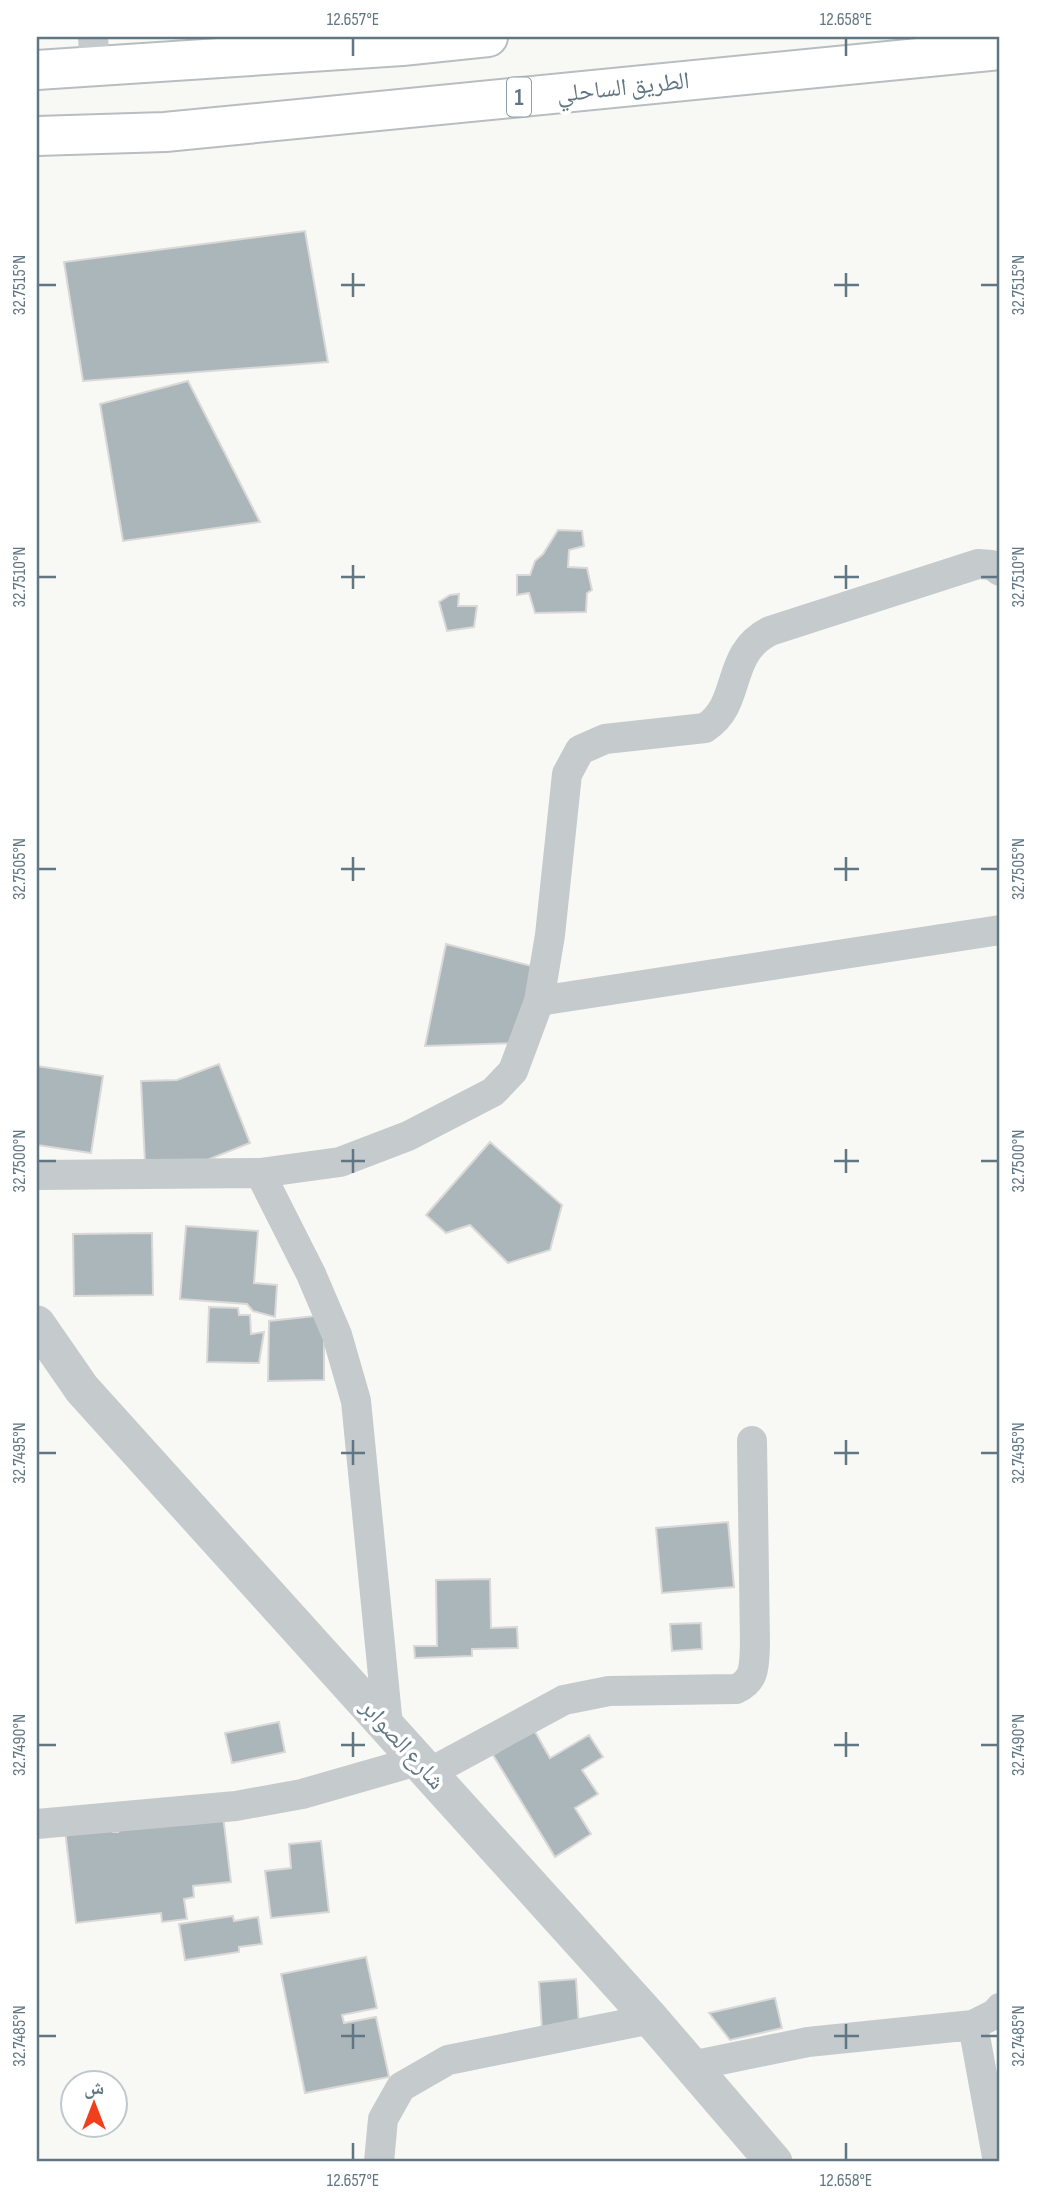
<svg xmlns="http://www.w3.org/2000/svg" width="1037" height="2199" font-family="'Sofia Sans Condensed','Noto Naskh Arabic',sans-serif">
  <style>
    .building { fill: #abb6ba; stroke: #dad9d7; stroke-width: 2 }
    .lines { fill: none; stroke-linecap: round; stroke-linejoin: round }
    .trunk-casing { stroke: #b9bdc0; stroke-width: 42 }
    .minor { stroke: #c5cacd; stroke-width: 30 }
    .tertiary { stroke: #c5cacd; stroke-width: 37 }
    .trunk { stroke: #fff; stroke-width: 38 }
    .ticks { fill: none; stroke: #607682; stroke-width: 2.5 }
    .labels { text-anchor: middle; stroke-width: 7; stroke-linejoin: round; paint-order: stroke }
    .shield { fill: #fff; stroke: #909fa8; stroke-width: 2 }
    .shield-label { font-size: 23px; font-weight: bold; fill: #607682 }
    .street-label { font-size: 24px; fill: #607682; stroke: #fff }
    .neatline { fill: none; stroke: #607682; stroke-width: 2.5 }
    .ticks-label { font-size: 18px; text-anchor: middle; fill: #607682 }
  </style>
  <rect width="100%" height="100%" fill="#f8f8f5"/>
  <path class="building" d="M305,231l23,131 -245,19 -19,-119z
    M188,381l72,141 -137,19 -23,-137z
    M558,530l24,1 2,15 -15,4 -1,17 19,1 5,22 -5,3 -1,19 -51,1 -6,-20 -12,2v-20h13l5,-14 8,-7z
    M459,594l-1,12h19l-3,21 -27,4 -8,-29 11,-7z
    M446,944l89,23 -18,76 -92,3z
    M219,1064l31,79 -43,17 -62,3 -4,-82 36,-1z
    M37,1066l66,10 -12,77 -54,-8z
    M490,1142l72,63 -12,45 -42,13 -38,-38 -24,8 -20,-18z
    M186,1226l72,5 -4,52 23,2 -2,32 -22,-6 -6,-7 -67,-5z
    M152,1233l1,62 -79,1 -1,-62z
    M209,1307l29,1 1,7h11l1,19 13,-2 -5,31 -52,-1z
    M324,1315v65l-56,1 1,-60z
    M728,1522l6,65 -72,6 -6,-65z
    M490,1579l1,49 26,-1 1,21 -46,1v7l-57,2 -1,-12h23l-1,-66z
    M701,1623l1,26 -30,2 -2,-27z
    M279,1722l6,30 -53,11 -7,-30z
    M534,1730l16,28 39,-23 14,22 -21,13 16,24 -23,14 16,26 -36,23 -62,-102z
    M223,1815l8,67 -38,4 1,11 -10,2 3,20 -25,3 -1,-9 -85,10 -11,-93 47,-6 1,8h5l-1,-5z
    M321,1841l8,71 -58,6 -6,-47 26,-3 -2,-24z
    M233,1916l1,5 24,-4 4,27 -23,3v5l-54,8 -6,-36z
    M366,1957l11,51 -35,7 2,8 32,-6 13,60 -84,16 -24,-119z
    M576,1979l3,48 -37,3 -3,-48z
    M775,1998l7,30 -52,12 -21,-27z"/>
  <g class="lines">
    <defs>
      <path id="trunk" d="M37,70l365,-24 86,-9
        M37,136l128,-4 835,-82"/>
    </defs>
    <use href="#trunk" class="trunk-casing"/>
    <path class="minor" d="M93,37l2,30
      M539,1001l461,-71
      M260,1173l51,101 26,61 19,66 32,325
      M37,1175l223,-2 80,-11 68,-26 85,-44 20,-21 26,-70 11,-66 17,-161 13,-24 25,-11 100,-11c38,-24 19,-74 65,-97l208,-67 14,1 8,6
      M429,1773l135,-73 45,-9 127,-2c20,-9 18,-24 19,-45l-3,-203
      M37,1824l199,-18 66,-12 115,-33
      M973,2025l25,137
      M691,2066l117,-24 165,-17 22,-11 5,-6
      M379,2162l4,-43 18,-32 47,-27 203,-41"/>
    <path class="tertiary" d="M37,1324l45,65 569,630 123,143"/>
    <use href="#trunk" class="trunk"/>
  </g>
  <path class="ticks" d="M353,38v18M846,38v18M353,273v24M846,273v24M38,285h18M341,285h24M834,285h25M981,285h17M353,565v24M846,565v24M38,577h18M341,577h24M834,577h25M981,577h17M353,857v24M846,857v24M38,869h18M341,869h24M834,869h25M981,869h17M353,1149v24M846,1149v24M38,1161h18M341,1161h24M834,1161h25M981,1161h17M353,1440v25M846,1440v25M38,1453h18M341,1453h24M834,1453h25M981,1453h17M353,1732v25M846,1732v25M38,1745h18M341,1745h24M834,1745h25M981,1745h17M353,2024v25M846,2024v25M38,2036h18M341,2036h24M834,2036h25M981,2036h17M353,2143v17M846,2143v17"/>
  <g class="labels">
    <rect class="shield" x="507" y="77.5" width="24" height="39" rx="5"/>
    <g class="shield-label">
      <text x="519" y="105">1</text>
    </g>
    <g class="street-label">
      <text transform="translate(623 87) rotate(-6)" y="8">الطريق الساحلي</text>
      <text transform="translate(403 1744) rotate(48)" y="8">شارع الصوابر</text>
    </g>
  </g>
  <rect width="1037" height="2199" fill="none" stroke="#ffffff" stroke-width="77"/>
  <g transform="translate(94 2104)"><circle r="33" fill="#ffffff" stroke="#bfc8cd" stroke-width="2"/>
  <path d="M0-5L12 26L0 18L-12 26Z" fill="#f13e1b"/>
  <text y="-10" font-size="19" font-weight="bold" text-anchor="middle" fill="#607682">ش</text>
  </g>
  <rect x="38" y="38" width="960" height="2122" class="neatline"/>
  <g class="ticks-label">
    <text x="353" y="25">12.657°E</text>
    <text x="846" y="25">12.658°E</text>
    <text transform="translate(19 285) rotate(-90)" y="6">32.7515°N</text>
    <text transform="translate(1018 285) rotate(-90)" y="6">32.7515°N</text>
    <text transform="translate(19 577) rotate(-90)" y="6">32.7510°N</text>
    <text transform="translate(1018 577) rotate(-90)" y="6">32.7510°N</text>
    <text transform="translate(19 869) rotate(-90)" y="6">32.7505°N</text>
    <text transform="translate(1018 869) rotate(-90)" y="6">32.7505°N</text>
    <text transform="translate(19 1161) rotate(-90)" y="6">32.7500°N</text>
    <text transform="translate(1018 1161) rotate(-90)" y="6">32.7500°N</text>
    <text transform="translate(19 1453) rotate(-90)" y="6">32.7495°N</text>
    <text transform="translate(1018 1453) rotate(-90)" y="6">32.7495°N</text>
    <text transform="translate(19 1745) rotate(-90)" y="6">32.7490°N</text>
    <text transform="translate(1018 1745) rotate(-90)" y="6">32.7490°N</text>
    <text transform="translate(19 2036) rotate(-90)" y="6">32.7485°N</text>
    <text transform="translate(1018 2036) rotate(-90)" y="6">32.7485°N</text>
    <text x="353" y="2186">12.657°E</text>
    <text x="846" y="2186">12.658°E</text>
  </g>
</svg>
